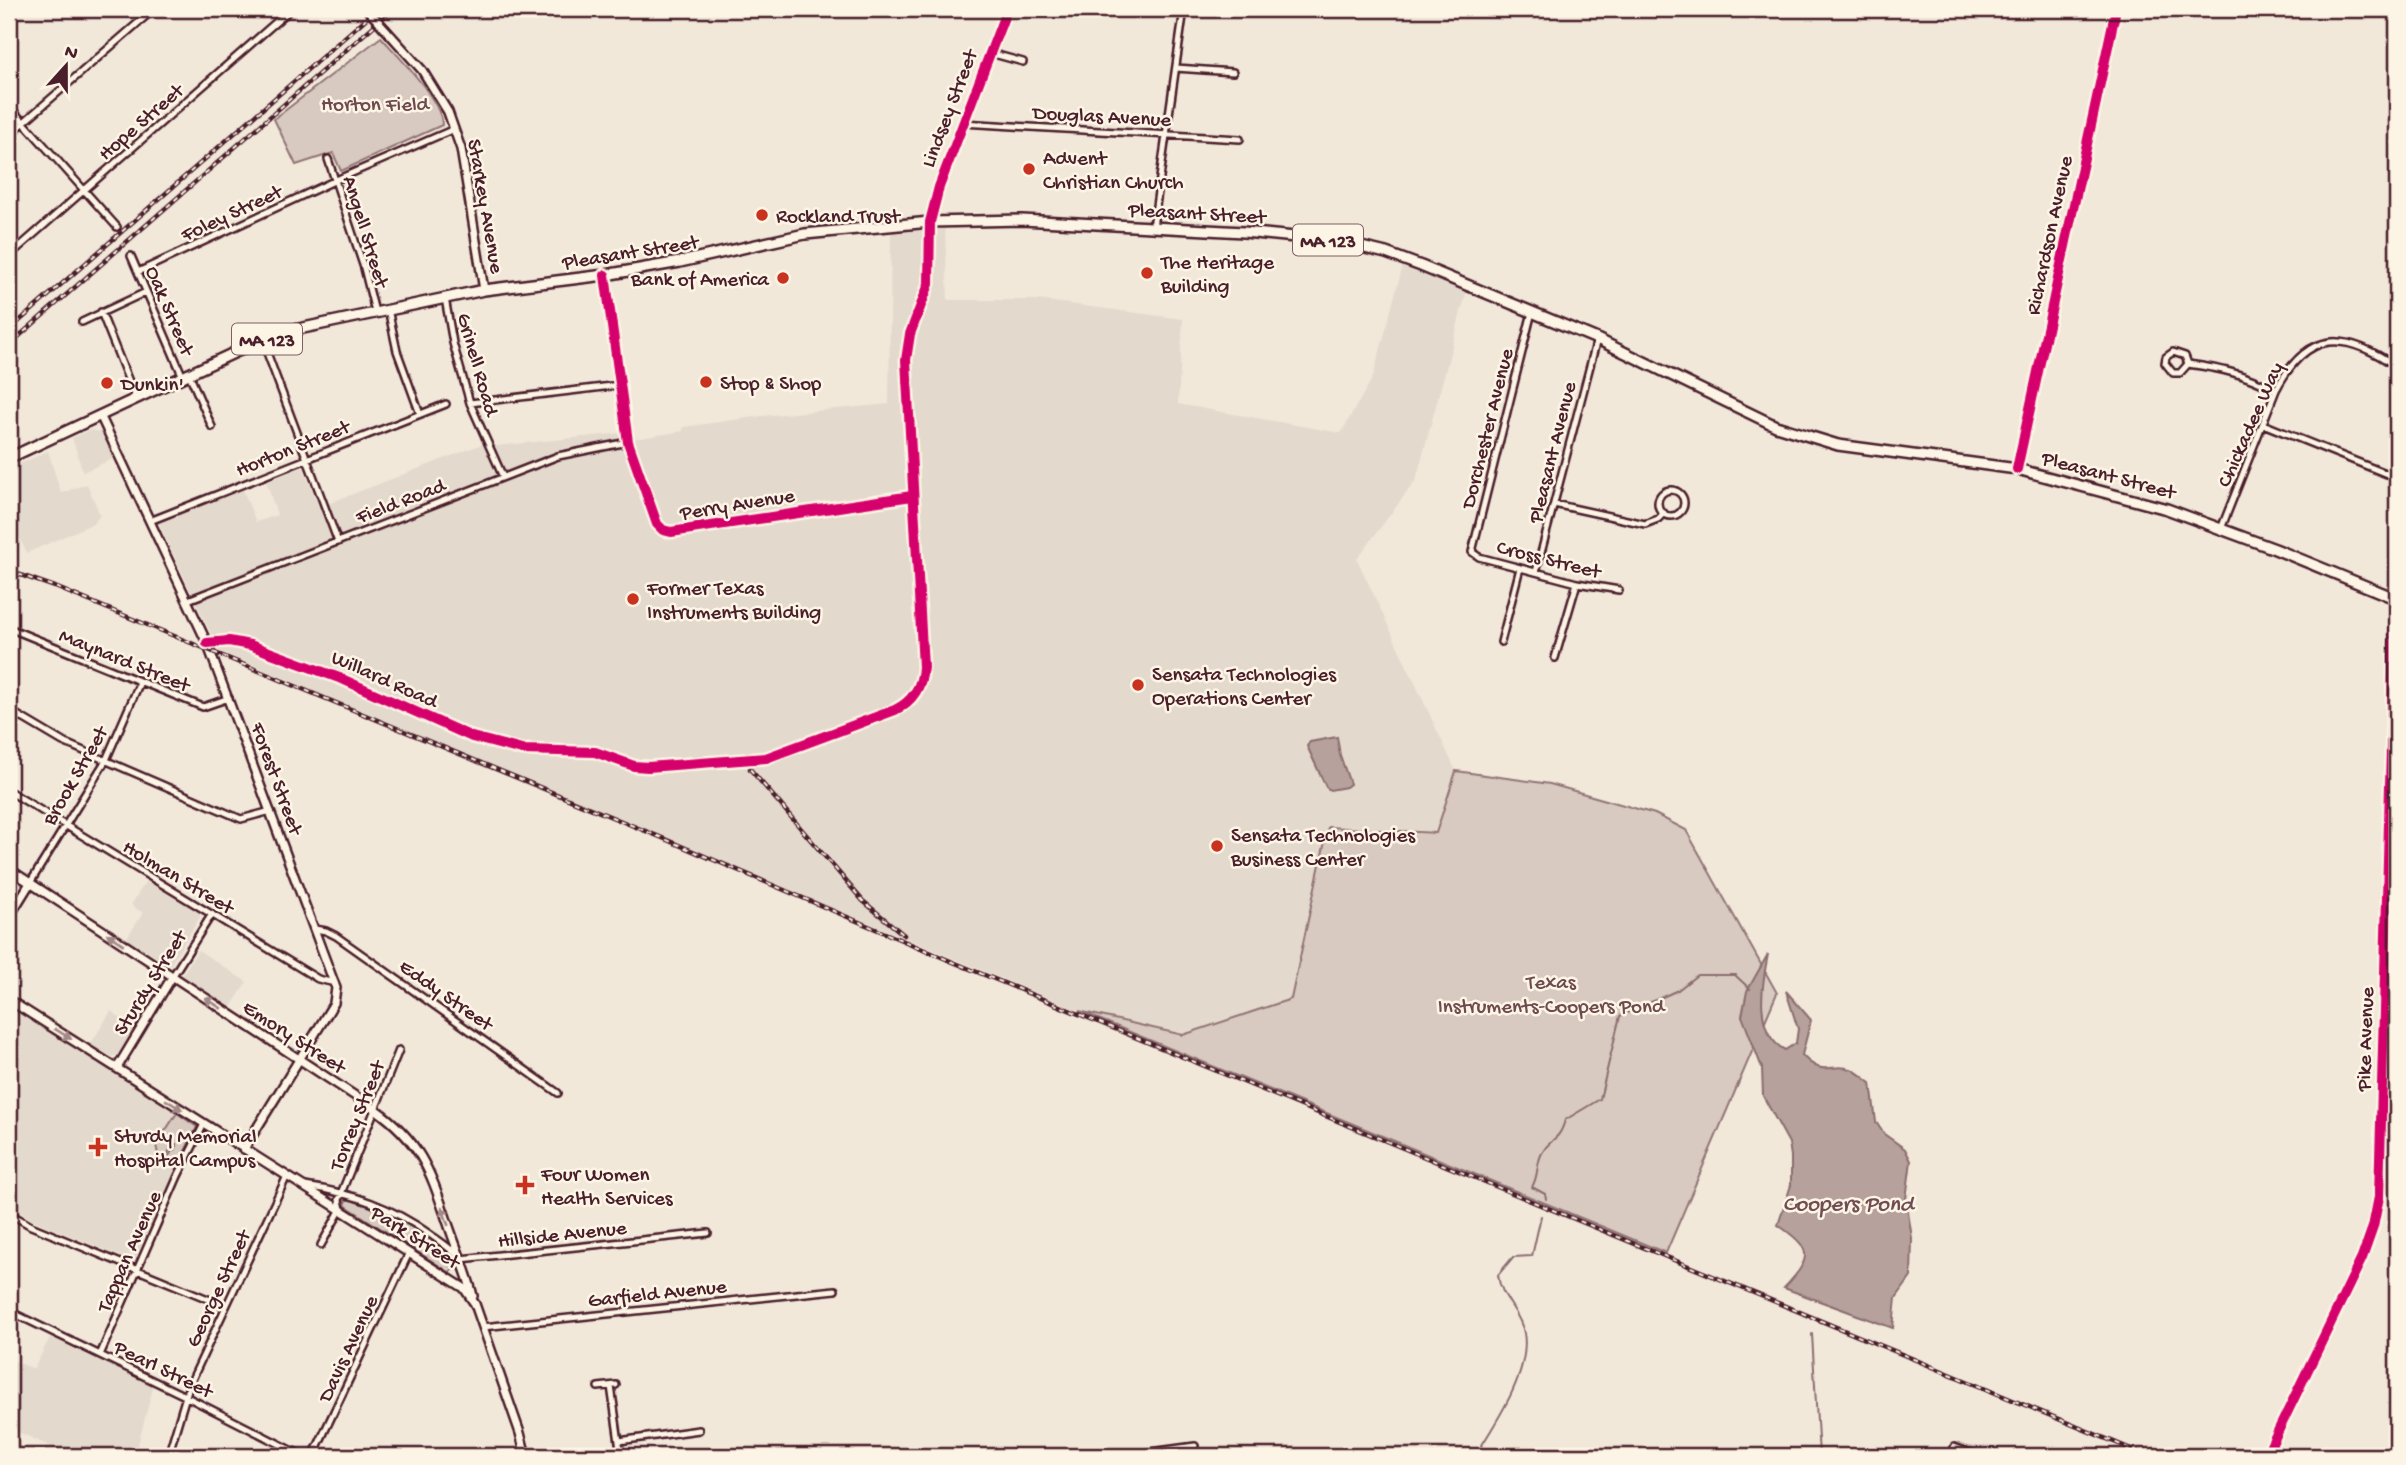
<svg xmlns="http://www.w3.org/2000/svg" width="2406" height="1465" font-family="'Gochi Hand',sans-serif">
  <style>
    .built { fill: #e4d9cd }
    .green { fill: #d8cac0; stroke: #917476; stroke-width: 2 }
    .water { fill: #b6a19c; stroke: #8b6d6f; stroke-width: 2 }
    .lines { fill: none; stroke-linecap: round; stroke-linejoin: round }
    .stream { stroke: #8b6d6f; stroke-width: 2 }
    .minor-casing { stroke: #4a1f2b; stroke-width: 10 }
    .tertiary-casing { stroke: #4a1f2b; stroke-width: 11 }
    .secondary-casing { stroke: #4a1f2b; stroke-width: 12 }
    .trunk-casing { stroke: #4a1f2b; stroke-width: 14 }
    .minor { stroke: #fcf5e5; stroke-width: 5 }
    .tertiary { stroke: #fcf5e5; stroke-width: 6 }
    .secondary { stroke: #fcf5e5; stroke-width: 7 }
    .trunk { stroke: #fcf5e5; stroke-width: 9 }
    .rail-casing { stroke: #4a1f2b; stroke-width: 4.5 }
    .rail { stroke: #fcf5e5; stroke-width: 2; stroke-dasharray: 5; stroke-linecap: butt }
    .secondary-bridge-casing { stroke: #4a1f2b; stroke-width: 12; stroke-linecap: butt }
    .secondary-bridge { stroke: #fcf5e5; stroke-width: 7 }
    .cycleway-casing { stroke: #fcf5e5; stroke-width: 15 }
    .cycleway { stroke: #d6006c; stroke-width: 10 }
    .oneway { fill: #a38a88 }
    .poi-dot { fill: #c8321e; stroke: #fcf5e5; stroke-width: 2.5 }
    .labels { text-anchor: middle; stroke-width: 5; stroke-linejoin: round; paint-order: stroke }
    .shield { fill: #fcf5e5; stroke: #7f5f63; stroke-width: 2 }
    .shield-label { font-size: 19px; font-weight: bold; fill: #4a1f2b }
    .park-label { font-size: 21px; fill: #6e4a50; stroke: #fcf5e5 }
    .street-label { font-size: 21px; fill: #4a1f2b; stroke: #fcf5e5 }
    .poi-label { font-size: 21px; fill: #4a1f2b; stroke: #fcf5e5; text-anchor: start }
    .water-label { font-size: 23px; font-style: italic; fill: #704c53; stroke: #fcf5e5 }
  </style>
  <rect width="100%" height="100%" fill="#f1e8da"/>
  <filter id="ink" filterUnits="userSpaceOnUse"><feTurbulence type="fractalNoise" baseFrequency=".0143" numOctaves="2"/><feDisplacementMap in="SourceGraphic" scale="14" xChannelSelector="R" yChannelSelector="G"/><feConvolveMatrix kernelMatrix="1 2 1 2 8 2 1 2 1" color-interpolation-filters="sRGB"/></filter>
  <g filter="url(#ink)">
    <path class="built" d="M945,229l3,71h91l144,19 -5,85 163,29 32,-56 30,-112 64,25 -51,190 -59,79 99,212 -19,62 -109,-6 -37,172 -108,36 -104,-24 -860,-360 -61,-129 85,-32 13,32 21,-7 -11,-34 37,-14 16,40 174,-67 3,6 126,-13 1,6 18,-1 42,-7v-4l79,-11 127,-12 2,-173z
      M90,430l11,2 14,26 -32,14 -11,-34z
      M48,451l13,42 26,-9 13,31 -6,8 -67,30 -18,-35v-49z
      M146,881l54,32v4l-30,49 -44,-27 17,-26 -12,-8z
      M198,950l49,32 -16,25 -49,-32z
      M9,1007l188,119 -63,136 -104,-43 -21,-14z
      M111,1011l24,18 -17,25 -6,3 -22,-12z
      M51,1335l103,49 -19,72h-63l-63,-28v-69l25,10z"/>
    <path class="green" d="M381,37c17,19 61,63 61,88l-101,46 -8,-18 -37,12 -22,-46z
      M1456,771l94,13 105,30 31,16 91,163 -111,260 -587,-242 104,24 108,-36 37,-172 108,6z
      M177,1113l20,14 -19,38 -4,2 -8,-6 6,-10 4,-2v-5h-6v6l-7,11 -4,-2 -3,-14z
      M349,1199c38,13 81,33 107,64v5l-7,4 -103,-66 -1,-5z"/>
    <path class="water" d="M1337,737l3,18 10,29 -4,3 -16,3 -4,-3 -19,-41 3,-4z
      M1768,954c-6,30 -15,79 17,96l11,-7 2,-14 -12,-38 25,29 -9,35c22,24 29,7 49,14 7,3 14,10 20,14l5,39 8,12 21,15 6,12 -5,38 6,39 -1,39 -15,21 -3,30 -109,-40c29,-31 29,-39 -6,-63l13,-40v-29l-2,-13 -26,-47 -1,-28 -20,-52 5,-25z"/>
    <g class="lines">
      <path class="stream" d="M1546,1199l-1,-5 -13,-7c7,-12 4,-23 10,-34 9,-16 17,-11 23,-33l35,-21 20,-83 58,-26 19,-15h38l15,14
        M1812,1334l7,122
        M1475,1456c20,-32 56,-84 49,-123 -4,-22 -24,-36 -26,-58l15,-18 19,-1 9,-40"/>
      <defs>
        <path id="minor" d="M1316,9l20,1
          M990,53l33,9
          M1176,68l57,4
          M9,106l108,121
          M962,123l278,16
          M9,135l145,-126
          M328,159l36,109 11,44
          M1153,227l31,-218
          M9,256l282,-247
          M131,256l52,121
          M138,272l198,-92 118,-51
          M605,275l23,167 29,82 6,6 8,2 241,-36
          M445,298l8,45 17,60 33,74
          M388,309l9,42 23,63
          M101,312l35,87
          M1532,312l-60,240 7,5 98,26 42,7
          M82,322l64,-30
          M263,342l75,200
          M2188,364l-3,-8 -12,-4 -7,5 -1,6 8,10h7l8,-9c37,5 55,10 88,26
          M189,374l23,53
          M470,403l150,-18
          M2263,424l134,54
          M2017,469l99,-460
          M1658 503a13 13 0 1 1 26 0a13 13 0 1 1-26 0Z
          M1554,504l91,20 13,-5 6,-6
          M150,521l296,-117
          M2221,529l55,-139c32,-61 69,-59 121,-23
          M1536,572l61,-233
          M188,600l370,-144 70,-14
          M9,628l194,79 26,-9
          M1501,642l19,-74
          M207,643l22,-2 21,4 92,34 130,58 50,13 73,2 39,14 14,1 118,-9 129,-48c18,-9 27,-24 28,-43l-17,-307 4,-26 19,-50 1,-62 9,-35 68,-178
          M1555,658l22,-75
          M9,710l54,32 178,77 30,-8
          M9,791l309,188 17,4
          M30,883l76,-123 34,-78
          M315,929l11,2 10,5 222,157
          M172,977l40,-63
          M305,1186c47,7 87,21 126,49 10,7 21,14 30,24l247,-26
          M9,1213l22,13 194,80
          M321,1245l20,-36 -2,-9 3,-9 57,-141
          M9,1311l176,85 118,60
          M483,1327l352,-37
          M100,1355l78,-179 26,-52
          M611,1386l10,70
          M598,1387l18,-2
          M619,1441l80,-11
          M1954,1447l25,9
          M168,1456l21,-70 98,-210
          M313,1456l96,-203
          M1121,1456l74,-10"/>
        <path id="tertiary" d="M2266,1456l96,-198 11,-31 6,-30 16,-599"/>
        <path id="secondary" d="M386,30l36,40 26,42 13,37 23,141
          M100,415l107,228 129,345 -2,15 -90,146
          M9,869l366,240c51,36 57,70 77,126 7,20 16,40 21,61
          M9,917l21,-34
          M9,1000l455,288 11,16 45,129 6,23
          M117,1068l55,-91"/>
        <path id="trunk" d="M9,458l229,-107 51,-20 195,-41 121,-15 75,-13 125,-28 125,-12 92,-2 222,12 92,9 50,12 35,13 176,73 179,87 62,19 179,24 150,40 108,40 122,50"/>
      </defs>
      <use href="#minor" class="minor-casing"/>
      <use href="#tertiary" class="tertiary-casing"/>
      <use href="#secondary" class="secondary-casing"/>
      <use href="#trunk" class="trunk-casing"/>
      <use href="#minor" class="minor"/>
      <use href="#tertiary" class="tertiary"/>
      <use href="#secondary" class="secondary"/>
      <use href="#trunk" class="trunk"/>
      <defs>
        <path id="rail" d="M9,330l368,-321
          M9,345l384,-336
          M9,571l46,16 163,67 442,183 293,125 1195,494
          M750,769l113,132 41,34"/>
      </defs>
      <use href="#rail" class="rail-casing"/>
      <use href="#rail" class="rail"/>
      <defs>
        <path id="secondary-bridge" d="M367,9l19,21"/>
      </defs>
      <use href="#secondary-bridge" class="secondary-bridge-casing"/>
      <use href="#secondary-bridge" class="secondary-bridge"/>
      <defs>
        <path id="cycleway" d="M605,275l23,167 29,82 6,6 8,2 241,-36
          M2017,469l99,-460
          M207,643l22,-2 21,4 92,34 130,58 50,13 73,2 39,14 14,1 118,-9 129,-48c18,-9 27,-24 28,-43l-17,-307 4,-26 19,-50 1,-62 9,-35 68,-178
          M2266,1456l96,-198 11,-31 6,-30 16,-599"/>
      </defs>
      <use href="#cycleway" class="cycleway-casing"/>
      <use href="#cycleway" class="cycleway"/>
    </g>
    <defs><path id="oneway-solid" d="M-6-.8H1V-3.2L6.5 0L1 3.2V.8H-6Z" transform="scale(1.75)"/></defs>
    <g class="oneway">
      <use href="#oneway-solid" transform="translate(115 939) rotate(-147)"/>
      <use href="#oneway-solid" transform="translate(213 1003) rotate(-147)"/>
      <use href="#oneway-solid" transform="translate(63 1034) rotate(32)"/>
      <use href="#oneway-solid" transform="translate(174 1105) rotate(32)"/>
      <use href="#oneway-solid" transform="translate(445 1216) rotate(-109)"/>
    </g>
  </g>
  <g class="poi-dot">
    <circle cx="1029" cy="169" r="7"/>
    <circle cx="762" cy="215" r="7"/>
    <circle cx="1147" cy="273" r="7"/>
    <circle cx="783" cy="278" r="7"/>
    <circle cx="706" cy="382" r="7"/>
    <circle cx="107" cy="383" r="7"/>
    <circle cx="633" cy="599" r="7"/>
    <circle cx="1138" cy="685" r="7"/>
    <circle cx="1217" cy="846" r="7"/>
    <path d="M94.5 1136.5h7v7h7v7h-7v7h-7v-7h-7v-7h7z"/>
    <path d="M521.5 1174.5h7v7h7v7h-7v7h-7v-7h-7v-7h7z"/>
  </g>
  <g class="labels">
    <g class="shield">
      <rect x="1293" y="224.5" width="70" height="31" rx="5"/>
      <rect x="232" y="323.5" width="70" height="31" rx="5"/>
    </g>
    <g class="shield-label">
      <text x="1328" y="247">MA 123</text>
      <text x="267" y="346">MA 123</text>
    </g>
    <g class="park-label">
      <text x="375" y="110">Horton Field</text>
      <text x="1551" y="988">Texas<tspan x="1551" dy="24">Instruments-Coopers Pond</tspan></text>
    </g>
    <g class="street-label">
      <text transform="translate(948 108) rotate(-69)" y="7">Lindsey Street</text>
      <text transform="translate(1102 115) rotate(3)" y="7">Douglas Avenue</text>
      <text transform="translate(140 121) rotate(-41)" y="7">Hope Street</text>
      <text transform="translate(487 206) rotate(80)" y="7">Starkey Avenue</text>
      <text transform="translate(231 212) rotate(-25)" y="7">Foley Street</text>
      <text transform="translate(1197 212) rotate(3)" y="7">Pleasant Street</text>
      <text transform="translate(367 231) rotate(73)" y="7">Angell Street</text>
      <text transform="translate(2048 235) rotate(-78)" y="7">Richardson Avenue</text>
      <text transform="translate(630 251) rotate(-9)" y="7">Pleasant Street</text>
      <text transform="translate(171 310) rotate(67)" y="7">Oak Street</text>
      <text transform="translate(479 364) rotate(74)" y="7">Grinell Road</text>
      <text transform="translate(2249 424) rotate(-66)" y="7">Chickadee Way</text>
      <text transform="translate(1486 428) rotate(-76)" y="7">Dorchester Avenue</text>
      <text transform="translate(292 447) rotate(-22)" y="7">Horton Street</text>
      <text transform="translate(1551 452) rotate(-76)" y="7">Pleasant Avenue</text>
      <text transform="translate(2109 474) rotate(15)" y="7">Pleasant Street</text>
      <text transform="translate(400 500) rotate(-21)" y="7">Field Road</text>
      <text transform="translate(737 503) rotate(-9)" y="7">Perry Avenue</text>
      <text transform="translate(1549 558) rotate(14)" y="7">Cross Street</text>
      <text transform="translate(125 659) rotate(22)" y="7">Maynard Street</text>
      <text transform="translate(385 678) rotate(24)" y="7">Willard Road</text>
      <text transform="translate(74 775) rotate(-60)" y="7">Brook Street</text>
      <text transform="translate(278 778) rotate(70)" y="7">Forest Street</text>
      <text transform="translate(179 876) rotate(31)" y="7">Holman Street</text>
      <text transform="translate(149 982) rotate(-58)" y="7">Sturdy Street</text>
      <text transform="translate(447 994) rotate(35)" y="7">Eddy Street</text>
      <text transform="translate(295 1036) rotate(33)" y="7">Emory Street</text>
      <text transform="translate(2364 1039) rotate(-88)" y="7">Pike Avenue</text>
      <text transform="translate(356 1115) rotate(-68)" y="7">Torrey Street</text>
      <text transform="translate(562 1233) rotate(-6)" y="7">Hillside Avenue</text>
      <text transform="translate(416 1236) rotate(32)" y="7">Park Street</text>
      <text transform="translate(128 1251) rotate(-66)" y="7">Tappan Avenue</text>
      <text transform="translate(217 1288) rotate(-65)" y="7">George Street</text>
      <text transform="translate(657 1292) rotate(-6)" y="7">Garfield Avenue</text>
      <text transform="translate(347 1348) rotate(-65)" y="7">Davis Avenue</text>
      <text transform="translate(164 1368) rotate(26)" y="7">Pearl Street</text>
    </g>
    <g class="poi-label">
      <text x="1043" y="164">Advent<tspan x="1043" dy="24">Christian Church</tspan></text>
      <text x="776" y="222">Rockland Trust</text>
      <text x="1161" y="268">The Heritage<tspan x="1161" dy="24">Building</tspan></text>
      <text x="769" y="285" text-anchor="end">Bank of America</text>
      <text x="720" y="389">Stop &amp; Shop</text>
      <text x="121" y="390">Dunkin'</text>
      <text x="647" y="594">Former Texas<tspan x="647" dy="24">Instruments Building</tspan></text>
      <text x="1152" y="680">Sensata Technologies<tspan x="1152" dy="24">Operations Center</tspan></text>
      <text x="1231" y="841">Sensata Technologies<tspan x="1231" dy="24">Business Center</tspan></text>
      <text x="114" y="1142">Sturdy Memorial<tspan x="114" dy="24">Hospital Campus</tspan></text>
      <text x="541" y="1180">Four Women<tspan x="541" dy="24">Health Services</tspan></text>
    </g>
    <g class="water-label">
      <text x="1848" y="1210">Coopers Pond</text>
    </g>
  </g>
  <rect width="2406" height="1465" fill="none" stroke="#fcf5e5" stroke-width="35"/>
  <rect x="18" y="18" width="2371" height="1430" fill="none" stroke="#4a1f2b" stroke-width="2.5" filter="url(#ink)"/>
  <g transform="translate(66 66) rotate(21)" stroke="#fcf5e5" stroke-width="5" paint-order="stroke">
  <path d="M0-5L12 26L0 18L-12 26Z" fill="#4a1f2b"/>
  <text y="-10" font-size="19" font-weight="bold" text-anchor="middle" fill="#4a1f2b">N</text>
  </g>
</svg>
